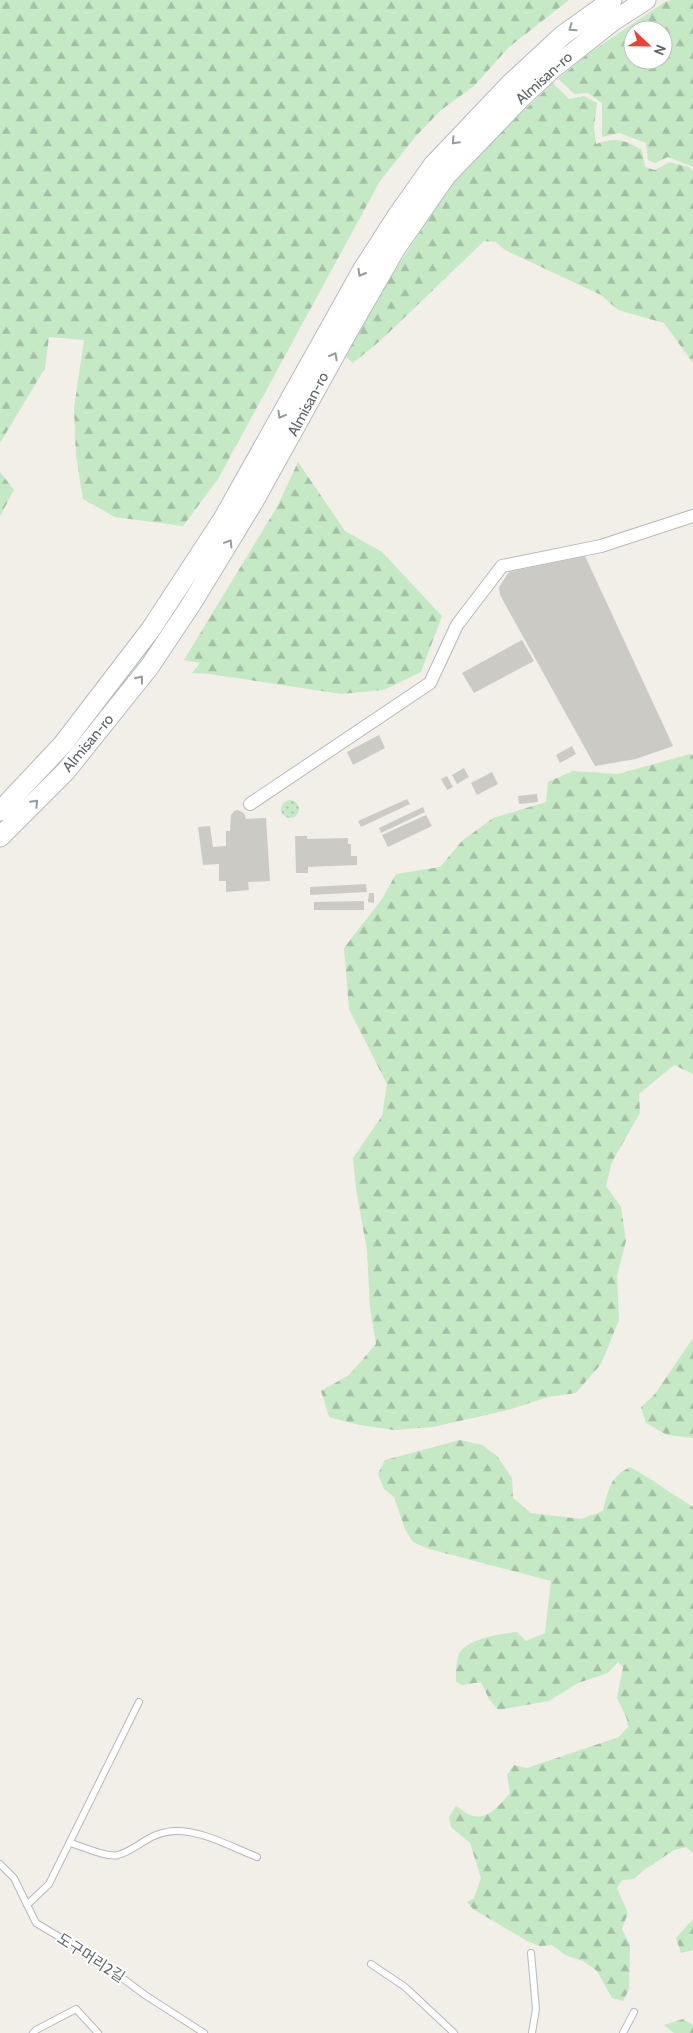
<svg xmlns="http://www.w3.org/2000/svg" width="693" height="2033" font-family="Cabin,'Noto Sans KR',sans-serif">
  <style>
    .grass { fill: url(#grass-dots) }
    .forest { fill: url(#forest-firs); fill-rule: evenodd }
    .building { fill: #cccac5 }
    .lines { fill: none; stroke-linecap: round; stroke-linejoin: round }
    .lane-casing { stroke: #b5b8bc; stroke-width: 8 }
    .street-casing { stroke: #b5b8bc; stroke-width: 14 }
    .secondary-casing { stroke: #b6babf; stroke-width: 21 }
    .lane { stroke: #fff; stroke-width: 6 }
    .street { stroke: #fff; stroke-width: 12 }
    .secondary { stroke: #fff; stroke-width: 19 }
    .oneway { stroke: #979a9d }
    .labels { text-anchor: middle; stroke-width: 4; stroke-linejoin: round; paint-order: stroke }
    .street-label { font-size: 15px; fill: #5f6368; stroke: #fff }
  </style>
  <defs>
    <pattern id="grass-dots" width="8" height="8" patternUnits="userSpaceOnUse" patternTransform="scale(1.25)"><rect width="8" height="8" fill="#c5e8c5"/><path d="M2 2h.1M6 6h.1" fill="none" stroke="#a3c0a4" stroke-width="1.8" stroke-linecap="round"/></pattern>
    <pattern id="forest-firs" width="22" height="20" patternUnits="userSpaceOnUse" patternTransform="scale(1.25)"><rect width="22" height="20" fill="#c5e8c5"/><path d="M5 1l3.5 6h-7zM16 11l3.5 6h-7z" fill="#a3c0a4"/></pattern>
  </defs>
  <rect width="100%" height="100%" fill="#f1efe8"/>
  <path class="grass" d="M281 809a9 9 0 1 1 18 0a9 9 0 1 1-18 0Z"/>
  <path class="forest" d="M0,0h569l-60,47 -35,39 -33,24 -25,26 -36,45 -162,298 -35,47 -68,-9 -32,-18 -7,-43 -2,-48 10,-68 -35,-3 -4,31 -45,75z
    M671,0h22v167l-25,-10 -13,6 -7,-3 -2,-17 -27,-10 -17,4v-34l-14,-10 -13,1 -17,-15 30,-25 77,-52zM633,30h30v30h-30z
    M553,83l16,16 15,-3 13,7 -3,24 2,17c20,-7 28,-5 46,6l3,17 10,3 15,-8 19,5 4,4v192l-29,-40 -46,-13 -17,-15 -96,-45 -9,-8 -12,-1 -103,99 -28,23 -9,-8 44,-74 61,-93 42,-46z
    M298,462l47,69 37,21 60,64 -21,56 -37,18 -43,4 -131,-20 -18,-1 8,-10 -16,-3 93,-153z
    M0,472l14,18 -14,26z
    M690,754l3,1v319l-19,-9 -35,29 1,19 -28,49 -6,24 15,21 5,34 -9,35 2,44 -18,44 -25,29 -28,4 -40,13 -75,17 -39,3 -35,-5 -30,-8 -8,-26 28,-16 27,-31 -6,-36 -3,-58 -11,-61 -3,-31 29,-42 5,-32 -38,-75 -5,-61 38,-49 14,-25 44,-7 22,-26 31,-23 53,-16 2,-20 25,-11 45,3z
    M693,1338v100l-26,-3 -21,-12 -5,-16 14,-13z
    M460,1440l22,5 15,11 15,22 1,20 18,15 50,6 22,-8c5,-21 7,-34 27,-44 22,12 42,27 63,40v346l-7,-6 -12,3 -30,20 -10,9 -12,1 -5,8 11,25 -6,16 8,16 -1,44 -6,12 -11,-3 -15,-27 -14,-10 -18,-6 -13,-10 -12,1 -13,-5 -54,-32 -6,-7 7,-4 7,-20 -11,-35 -19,-16 -2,-10 7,-11c5,3 12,9 17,10 16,4 28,-13 37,-23l-3,-18 7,-10 13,3 92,-31 9,-10 -1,-8 -10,-21 6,-31 -5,-5 -10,11 -30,10 -29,18 -51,9 -9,-11 -8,-17 -19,3 -6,-3c0,-9 0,-20 3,-28 8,-16 42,-20 58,-22l9,9 19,-8 6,-52 -122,-32 -16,-7 -8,-13 -11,-32 -10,-8 -6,-15 7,-14z
    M693,1919v31l-12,3 -5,-15z
    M683,2019l10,6v8h-19l-10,-8z"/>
  <path class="building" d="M585,556l88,190 -37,13 -41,7 -95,-171 -1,-8 10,-15z
    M522,640l12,21 -60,32 -12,-20z
    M379,735l6,13 -32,17 -6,-13z
    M572,746l4,8 -16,9 -4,-8z
    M464,768l5,9 -12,7 -5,-9z
    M492,772l6,12 -21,11 -6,-12z
    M447,776l6,11 -6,3 -6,-11z
    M537,794l1,8 -19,2 -1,-8z
    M407,799l3,5 -49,23 -3,-6z
    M423,807l2,5 -44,21 -2,-5z
    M238,810l6,3 2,6 20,-1 4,63 -22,1 1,8 -23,2v-11h-7v-17l-16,1 -5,-38 12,-1 3,21 13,-1v-15h4l1,-16 3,-4z
    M426,815l6,11 -44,21 -6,-12z
    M295,836h12v3l41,-1v6h3v12h6v9l-49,2v6h-12z
    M366,884l1,8 -57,3v-8z
    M369,893h5v10l-6,-1z
    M364,901v9h-50v-8z"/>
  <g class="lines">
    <defs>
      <path id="lane" d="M70,1843c12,3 36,15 48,12 21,-6 29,-22 56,-24 28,-1 57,16 83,26
        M0,1864l14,14 22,45 62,37 47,35 59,38
        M27,1905l22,-21 90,-182
        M531,1953l5,56 -4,24
        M371,1964l34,23 49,46
        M33,2033l3,-3 40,-21 22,24
        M623,2033l11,-21"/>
      <path id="street" d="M250,804l180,-121 27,-58 45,-59 99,-20 92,-30"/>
      <path id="secondary" d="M0,811l63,-67 88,-115 72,-110 140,-250 34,-53 36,-51 77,-81 53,-49 49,-35
        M0,837l66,-66 84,-105 40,-60 64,-105 96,-173 46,-80 50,-72 76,-79 29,-27 62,-49 33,-21"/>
    </defs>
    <use href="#lane" class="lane-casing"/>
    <use href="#street" class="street-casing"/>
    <use href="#secondary" class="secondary-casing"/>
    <use href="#lane" class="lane"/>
    <use href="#street" class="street"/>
    <use href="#secondary" class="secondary"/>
  </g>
  <defs><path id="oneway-chevron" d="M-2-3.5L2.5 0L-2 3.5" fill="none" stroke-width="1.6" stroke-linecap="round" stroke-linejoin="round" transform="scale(1.25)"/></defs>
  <g class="oneway">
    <use href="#oneway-chevron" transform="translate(572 28) rotate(145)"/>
    <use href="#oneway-chevron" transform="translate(455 141) rotate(133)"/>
    <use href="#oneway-chevron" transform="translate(361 273) rotate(120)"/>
    <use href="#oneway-chevron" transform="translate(334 356) rotate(-61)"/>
    <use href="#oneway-chevron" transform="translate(281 415) rotate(119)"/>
    <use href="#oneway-chevron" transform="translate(229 543) rotate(-59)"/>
    <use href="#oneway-chevron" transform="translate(140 679) rotate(-52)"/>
    <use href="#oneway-chevron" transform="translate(35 803) rotate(-45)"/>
  </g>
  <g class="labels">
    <g class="street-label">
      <text transform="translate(544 78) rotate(-42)" y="5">Almisan-ro</text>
      <text transform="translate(308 404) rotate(-62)" y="5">Almisan-ro</text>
      <text transform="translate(88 743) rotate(-50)" y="5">Almisan-ro</text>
      <text transform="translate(91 1958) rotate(33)" y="5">도구머리2길</text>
    </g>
  </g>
  <g transform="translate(648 45) rotate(112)"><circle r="24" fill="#ffffff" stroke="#bfc1c3"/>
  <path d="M0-4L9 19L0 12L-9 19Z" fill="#ea4335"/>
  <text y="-8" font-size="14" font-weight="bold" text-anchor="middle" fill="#5f6368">N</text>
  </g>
</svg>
